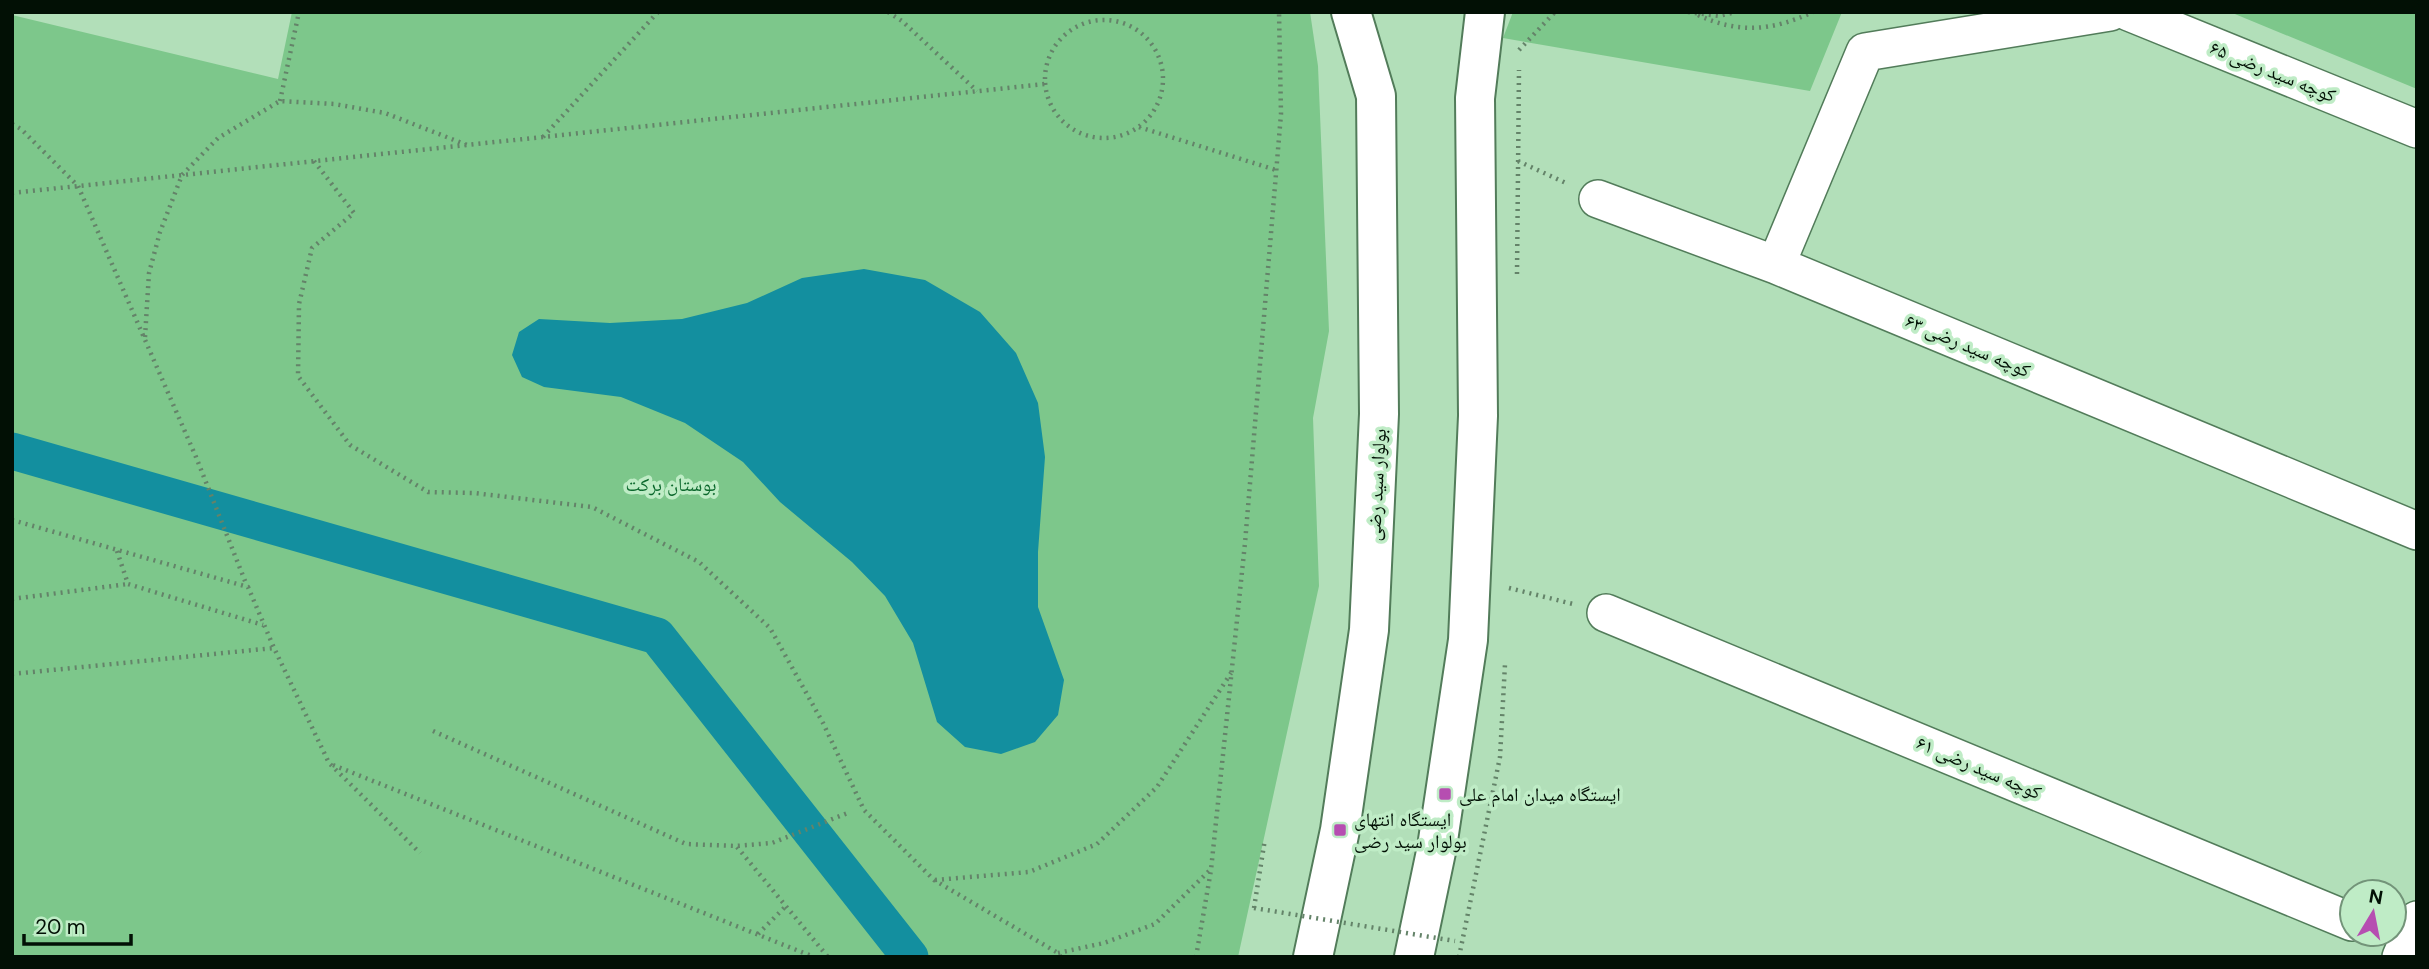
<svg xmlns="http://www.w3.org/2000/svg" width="2429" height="969" font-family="'DM Sans','Noto Naskh Arabic',sans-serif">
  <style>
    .green { fill: #7dc78b }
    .water { fill: #138f9f }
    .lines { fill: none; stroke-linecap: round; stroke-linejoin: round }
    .canal { stroke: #138f9f; stroke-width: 37 }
    .street-casing { stroke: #527c5a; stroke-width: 40 }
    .primary-casing { stroke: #527c5a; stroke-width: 42 }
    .path { stroke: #648369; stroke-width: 4.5; stroke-dasharray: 2 5; stroke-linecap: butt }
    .street { stroke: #fff; stroke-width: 37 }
    .primary { stroke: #fff; stroke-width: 38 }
    .path-bridge { stroke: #648369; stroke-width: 4.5; stroke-dasharray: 2 5; stroke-linecap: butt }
    .poi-dot { fill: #b64eb1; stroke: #bfecc6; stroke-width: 2.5 }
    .labels { text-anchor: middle; stroke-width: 7; stroke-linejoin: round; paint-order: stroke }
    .street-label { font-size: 19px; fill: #021005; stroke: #bfecc6 }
    .park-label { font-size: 19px; fill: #0c692d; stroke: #bfecc6 }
    .poi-label { font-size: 19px; fill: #021005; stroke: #bfecc6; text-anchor: start }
  </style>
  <rect width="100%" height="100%" fill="#b2dfb9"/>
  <path class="green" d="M292,12h1018l8,54 11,265 -16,87 6,168 -81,371h-1226v-942l266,64z
    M1513,12h329l-32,79 -307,-53z
    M2230,12h187v77z"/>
  <path class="water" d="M864,269l61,11 55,32 36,41 22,50 7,54 -7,95v55l26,73 -6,35 -23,27 -34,12 -36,-7 -28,-25 -24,-79 -28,-47 -33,-34 -72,-60 -37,-40 -58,-39 -64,-26 -77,-10 -22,-10 -10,-22 7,-23 20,-13 71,4 72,-4 65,-16 55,-25z"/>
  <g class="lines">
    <path class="canal" d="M12,451l645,185 253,321"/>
    <defs>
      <path id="street" d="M2129,12l288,117
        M1598,199l178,66 641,266
        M1776,265l89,-213 245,-40
        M1606,613l746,309
        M2401,957l16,-37"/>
      <path id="primary" d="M1313,957l27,-127 29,-200 10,-216 -3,-318 -25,-84
        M1414,957l23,-110 31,-207 10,-224 -3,-318 10,-86"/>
    </defs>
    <use href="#street" class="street-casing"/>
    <use href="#primary" class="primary-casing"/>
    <path class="path" d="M888,12l14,9 75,70
      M1688,12l31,4 17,-4
      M1698,15c41,19 74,16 115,-3
      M1045 79a59 59 0 1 1 118 0a59 59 0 1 1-118 0Z
      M1519,50l36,-38
      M280,101l19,-89
      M12,124l9,5 57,57 118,271 51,129
      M1139,127l137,43
      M543,137l115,-125
      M314,161l40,52 -42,35 -13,56 -1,72 52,69 78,47 46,1 118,14 107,55 71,66 53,95 41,87 70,70 124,73 3,4
      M1518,161l50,23
      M12,193l1033,-109
      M1517,274l2,-204
      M145,337l4,-64 11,-41 22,-57 36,-37 62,-37 54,3 51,9 82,32
      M12,520l236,67 26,61 55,115 91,90
      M117,551l11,33 135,41
      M1509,588l64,16
      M12,599l116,-15
      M12,674l262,-26
      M433,731l253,113 50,2 36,-3 78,-31
      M333,765l481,192
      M737,847l91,110
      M935,880l94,-8 68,-28 60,-57 74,-114
      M1254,908l11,-69
      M758,934l28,-28
      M1058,953l46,-10 51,-19 55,-54
      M1196,957l15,-87 34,-327 36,-429 -2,-102
      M1459,957l41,-200 5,-93"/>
    <use href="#street" class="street"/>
    <use href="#primary" class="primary"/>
    <path class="path-bridge" d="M1254,908l201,33"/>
  </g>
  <g class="poi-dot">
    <rect x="1438" y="787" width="14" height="14" rx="3.5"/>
    <rect x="1333" y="823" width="14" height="14" rx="3.5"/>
  </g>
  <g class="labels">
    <g class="street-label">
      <text transform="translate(2273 71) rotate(22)" y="7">کوچه سید رضی ۶۵</text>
      <text transform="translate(1968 345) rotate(23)" y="7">کوچه سید رضی ۶۳</text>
      <text transform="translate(1376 485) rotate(-87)" y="7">بولوار سید رضی</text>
      <text transform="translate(1979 767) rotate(23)" y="7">کوچه سید رضی ۶۱</text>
    </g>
    <g class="park-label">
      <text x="671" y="491">بوستان برکت</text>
    </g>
    <g class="poi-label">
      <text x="1459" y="801">ایستگاه میدان امام علی</text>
      <text x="1354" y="826">ایستگاه انتهای<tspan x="1354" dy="22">بولوار سید رضی</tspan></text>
    </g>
  </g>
  <rect width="2429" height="969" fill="none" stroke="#021005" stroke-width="28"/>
  <g transform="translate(2373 913) rotate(10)"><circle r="33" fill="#bfecc6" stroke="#739479" stroke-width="2"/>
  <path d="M0-5L12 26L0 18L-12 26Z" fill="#b64eb1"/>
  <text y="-10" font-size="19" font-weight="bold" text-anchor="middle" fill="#021005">N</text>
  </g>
  <path d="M24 934v10h107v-10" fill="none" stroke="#021005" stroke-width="3.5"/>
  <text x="35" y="934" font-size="21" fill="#021005" stroke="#bfecc6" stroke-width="5" paint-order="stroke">20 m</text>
</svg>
